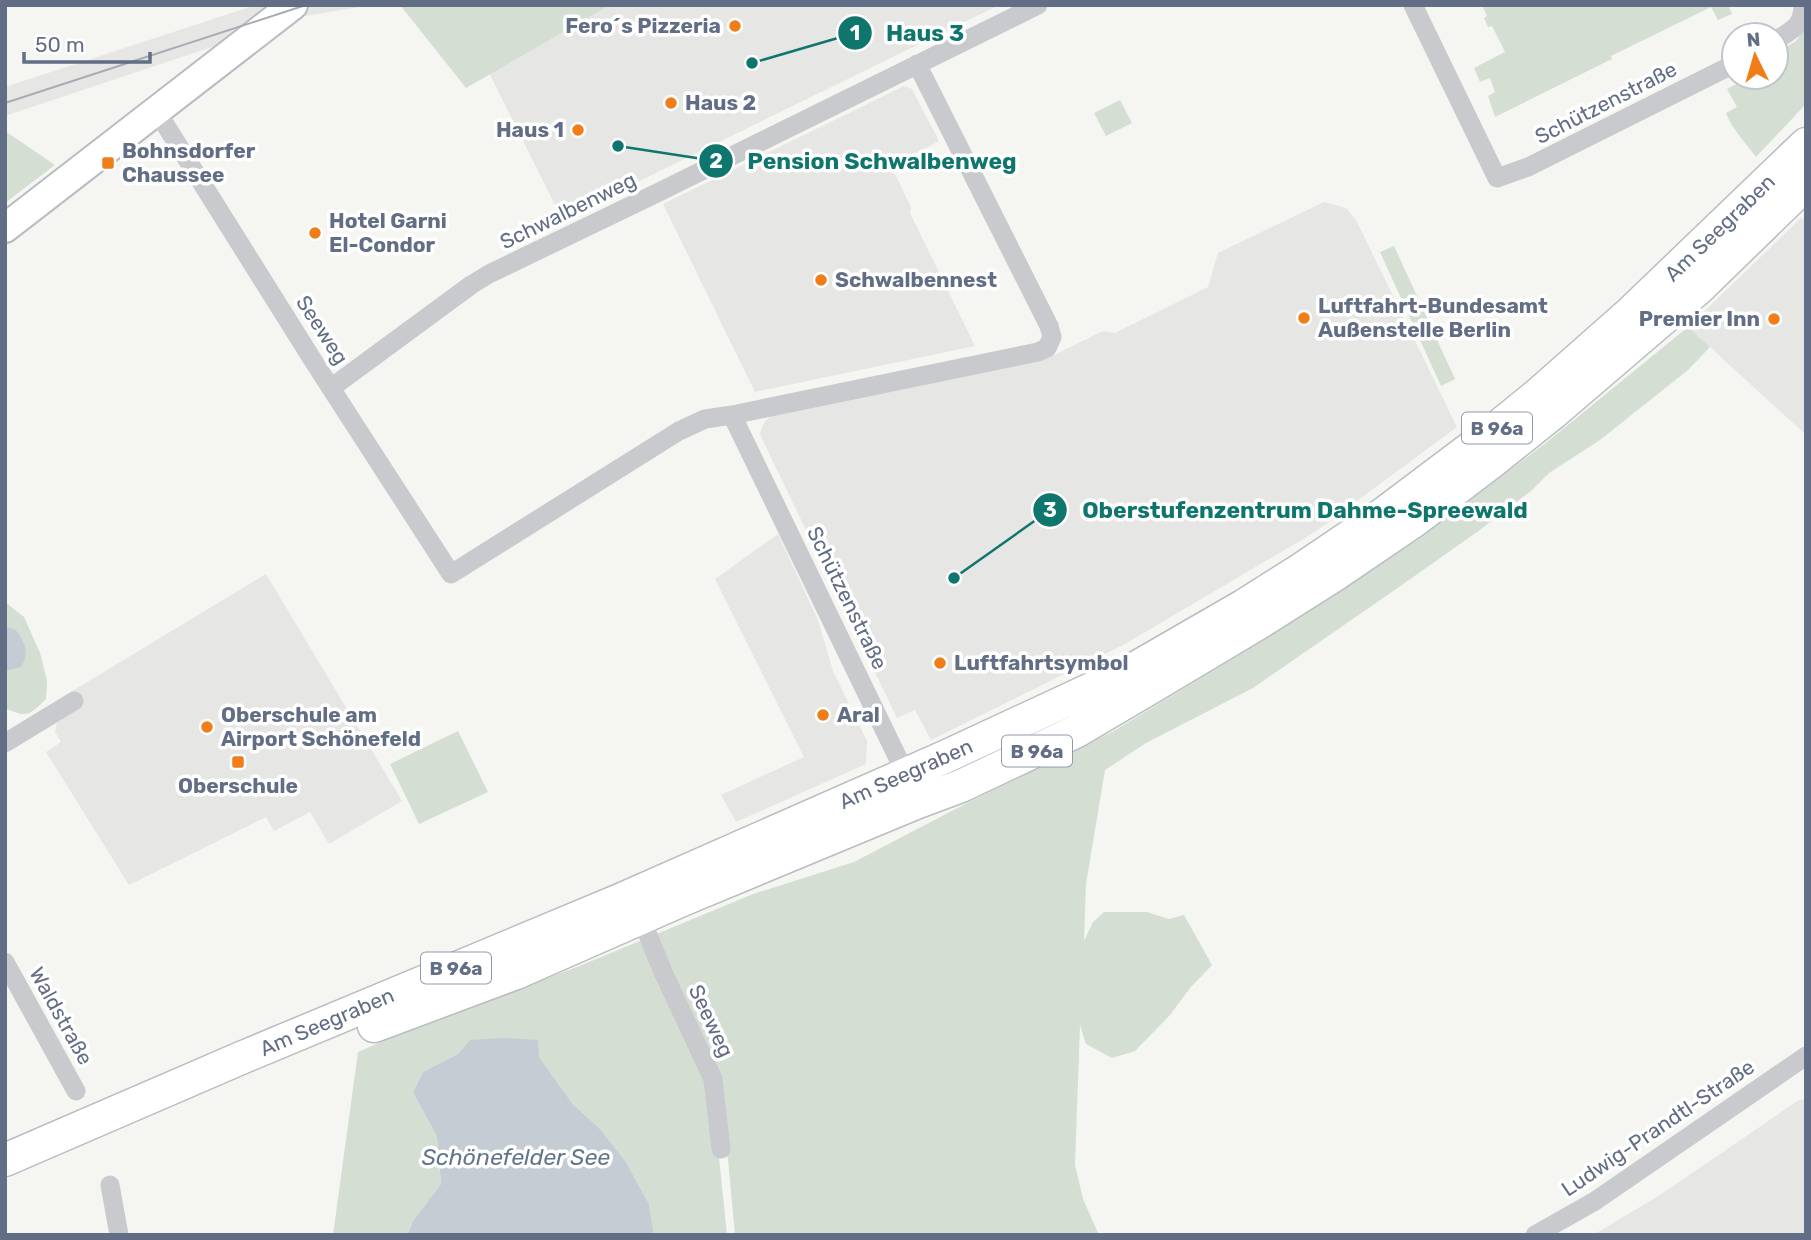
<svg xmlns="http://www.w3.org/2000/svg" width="1811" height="1240" font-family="Rubik,sans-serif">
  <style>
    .built { fill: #e6e6e5 }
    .green { fill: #d4ded3 }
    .water { fill: #c5ccd3 }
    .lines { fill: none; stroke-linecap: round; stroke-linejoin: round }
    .secondary-casing { stroke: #b9bcc2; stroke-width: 32 }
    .primary-casing { stroke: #babcc1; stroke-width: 35 }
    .street { stroke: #c8cace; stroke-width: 19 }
    .secondary { stroke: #fff; stroke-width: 28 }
    .primary { stroke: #fff; stroke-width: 32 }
    .tram { stroke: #a7abb2; stroke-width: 2 }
    .poi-dot { fill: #f07d18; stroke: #fff; stroke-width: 2.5 }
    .labels { text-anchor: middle; stroke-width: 7; stroke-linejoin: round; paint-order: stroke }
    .shield { fill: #fff; stroke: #919aaa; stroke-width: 2 }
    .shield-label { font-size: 19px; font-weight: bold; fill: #626e85 }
    .poi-label { font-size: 21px; font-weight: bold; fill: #626e85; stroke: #fff; text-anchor: start }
    .street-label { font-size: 21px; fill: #626e85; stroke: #fff }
    .water-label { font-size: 23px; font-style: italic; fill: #637689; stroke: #fff }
    .leader { fill: none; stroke: #0f766e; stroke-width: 2.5 }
    .callout-dot { fill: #0f766e; stroke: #fff; stroke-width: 2.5 }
    .mark-label { font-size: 21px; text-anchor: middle; font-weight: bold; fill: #fff }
    .callout-label { font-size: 23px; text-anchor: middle; font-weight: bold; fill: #0f766e; stroke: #fff; stroke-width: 7; stroke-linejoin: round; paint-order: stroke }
  </style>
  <rect width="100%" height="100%" fill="#f5f6f2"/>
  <path class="built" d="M256,5h117l-68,11 -300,100v-29z
    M610,5h389l-437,214 -73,-146z
    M904,86l8,3 27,52 -48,25 20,41 -1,6 65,133 -220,46 -92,-188z
    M1324,202l22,6 10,12 101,207 -142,105 -190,112 -194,96 -16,-30 -18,8 -135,-279 -2,-7 5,-11 7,-5 272,-56 59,-29 12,2 93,-46 10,-34z
    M1806,218v217l-118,-108 112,-108z
    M778,534l40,86 15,51 34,70 -1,23 -130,58 -15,-27 83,-38 -89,-178z
    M266,574l136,227 -73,43 -19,-32 -36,19 -8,-14 -137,68 -83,-133 15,-10 -6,-10 2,-10 21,-13 -9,-16z
    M1806,1099v136h-213l67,-40 139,-95z"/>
  <path class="green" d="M400,5h210l-144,83z
    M1482,5h246l4,9 -14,6 -7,-13 -100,49 1,3 -117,58 -7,-21 7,-4 -5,-14 -10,4 -6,-14 31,-16 -13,-26 -4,1 -4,-9 3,-2z
    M1806,26v78l-50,53c-10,-14 -24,-28 -30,-44l11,-6 -10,-18 23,-12h26v-14l11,-6 -4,-8 13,-8z
    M1120,100l12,23 -26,13 -12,-23z
    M5,131l50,34 -50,38z
    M1394,246l61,133 -14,7 -61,-134z
    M1688,327l22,20 -22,23 -88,70 -51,33 -18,18 -54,41 -78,55 -146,101 -107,55 -41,27 -19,114 -2,57 9,-19 11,-10h43l22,7 15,-4 28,50 -22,23 -20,27 -35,36 -23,7 -26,-14 -6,-19 -5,140 8,34 16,36h-364l-7,-76 -17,-54 8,52 8,78h-73l-5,-31 -23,-42 -25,-32 -29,-27 -33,-46 -69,-17 -12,14 -35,18 -10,20 24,45 4,47 -28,37 -6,14h-74l25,-183 44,-19 175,-66 176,-73 101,-32 113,-59 145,-71 155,-94 152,-99 128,-97z
    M5,602l19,15 16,36 7,28 -1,18c-17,17 -19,19 -41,9z
    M458,731l30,61 -69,32 -29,-60z"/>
  <path class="water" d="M5,626l11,4c9,14 14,22 5,37l-16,4z
    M504,1038l34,2 1,17 33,46 29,27 25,32 23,42 5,31h-247l6,-14 28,-37 -4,-47 -24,-45 10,-20 35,-18 12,-14z"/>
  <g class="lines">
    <defs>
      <path id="secondary" d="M5,228l288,-223"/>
      <path id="primary" d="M374,1026l142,-53 166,-73 236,-98 43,-16 116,-55 73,-43 107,-64 76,-48 81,-55 79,-60 60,-48 146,-125 107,-104
        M5,1160l236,-102 379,-158 327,-144 185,-86 111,-64 57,-36 83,-56 101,-76 52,-42 94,-83 176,-169"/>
    </defs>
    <use href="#secondary" class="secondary-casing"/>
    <use href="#primary" class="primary-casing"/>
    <path class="street" d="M1413,5l84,173 31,-11 206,-103
      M1776,40c16,-10 27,-14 27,-35
      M156,110l158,252 137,212 228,-143 26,-12 27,-4 306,-63 9,-4 5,-11 -3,-11 -132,-262
      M331,388l140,-103 18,-11 166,-80 383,-189
      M732,415l178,368
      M5,743l69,-42
      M641,918l22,54 50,107 8,70
      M5,962l71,129
      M110,1185l9,50
      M1535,1235l60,-34 211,-145"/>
    <use href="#secondary" class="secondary"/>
    <use href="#primary" class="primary"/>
    <path class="tram" d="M5,103l301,-98"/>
  </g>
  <g class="poi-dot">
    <circle cx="735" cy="26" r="7"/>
    <circle cx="671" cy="103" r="7"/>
    <circle cx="578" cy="130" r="7"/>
    <rect x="101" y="156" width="14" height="14" rx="3.5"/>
    <circle cx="315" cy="233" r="7"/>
    <circle cx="821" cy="280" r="7"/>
    <circle cx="1304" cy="318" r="7"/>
    <circle cx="1774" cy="319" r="7"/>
    <circle cx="940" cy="663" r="7"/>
    <circle cx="823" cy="715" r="7"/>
    <circle cx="207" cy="727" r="7"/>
    <rect x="231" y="755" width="14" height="14" rx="3.5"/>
  </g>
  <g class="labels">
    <g class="shield">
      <rect x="1462" y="412.5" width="70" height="31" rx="5"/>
      <rect x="1002" y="735.5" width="70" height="31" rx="5"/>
      <rect x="421" y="952.5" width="70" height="31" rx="5"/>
    </g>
    <g class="shield-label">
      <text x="1497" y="435">B 96a</text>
      <text x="1037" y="758">B 96a</text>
      <text x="456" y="975">B 96a</text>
    </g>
    <g class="poi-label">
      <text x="721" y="33" text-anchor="end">Fero´s Pizzeria</text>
      <text x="685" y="110">Haus 2</text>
      <text x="564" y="137" text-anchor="end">Haus 1</text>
      <text x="122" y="158">Bohnsdorfer<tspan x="122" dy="24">Chaussee</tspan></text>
      <text x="329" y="228">Hotel Garni<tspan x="329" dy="24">El-Condor</tspan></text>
      <text x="835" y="287">Schwalbennest</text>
      <text x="1318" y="313">Luftfahrt-Bundesamt<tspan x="1318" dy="24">Außenstelle Berlin</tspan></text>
      <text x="1760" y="326" text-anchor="end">Premier Inn</text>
      <text x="954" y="670">Luftfahrtsymbol</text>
      <text x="221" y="722">Oberschule am<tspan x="221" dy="24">Airport Schönefeld</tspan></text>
      <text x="837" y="722">Aral</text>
      <text x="238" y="793" text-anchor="middle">Oberschule</text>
    </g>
    <g class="street-label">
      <text transform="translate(1606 103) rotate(-27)" y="7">Schützenstraße</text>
      <text transform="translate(568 211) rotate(-26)" y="7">Schwalbenweg</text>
      <text transform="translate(1720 228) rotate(-44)" y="7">Am Seegraben</text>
      <text transform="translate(322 330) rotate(57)" y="7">Seeweg</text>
      <text transform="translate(847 598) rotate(64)" y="7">Schützenstraße</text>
      <text transform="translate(906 774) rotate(-24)" y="7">Am Seegraben</text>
      <text transform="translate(61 1016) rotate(61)" y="7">Waldstraße</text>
      <text transform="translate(711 1021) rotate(65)" y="7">Seeweg</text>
      <text transform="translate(327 1022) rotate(-23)" y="7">Am Seegraben</text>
      <text transform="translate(1658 1128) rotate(-34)" y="7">Ludwig-Prandtl-Straße</text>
    </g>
    <g class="water-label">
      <text x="516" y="1165">Schönefelder See</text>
    </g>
  </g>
  <path class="leader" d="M752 63L855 33M618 146L716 161M954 578L1050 510"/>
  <g class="callout-dot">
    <circle cx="752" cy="63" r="7"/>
    <circle cx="618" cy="146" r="7"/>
    <circle cx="954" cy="578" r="7"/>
    <circle cx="855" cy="33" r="18"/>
    <circle cx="716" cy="161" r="18"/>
    <circle cx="1050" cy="510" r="18"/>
  </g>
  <g class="mark-label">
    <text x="855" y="40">1</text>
    <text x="716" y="168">2</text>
    <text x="1050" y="517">3</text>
  </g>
  <g class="callout-label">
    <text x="925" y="41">Haus 3</text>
    <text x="882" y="169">Pension Schwalbenweg</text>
    <text x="1305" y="518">Oberstufenzentrum Dahme-Spreewald</text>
  </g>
  <rect width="1811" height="1240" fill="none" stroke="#626e85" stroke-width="14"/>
  <g transform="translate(1755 56) rotate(355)"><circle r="33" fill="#ffffff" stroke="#c0c5ce" stroke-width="2"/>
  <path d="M0-5L12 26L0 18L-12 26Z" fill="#f07d18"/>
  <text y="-10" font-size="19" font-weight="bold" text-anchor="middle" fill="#626e85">N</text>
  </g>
  <path d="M24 52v10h126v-10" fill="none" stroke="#626e85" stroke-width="3.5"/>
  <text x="35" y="52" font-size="21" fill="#626e85" stroke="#ffffff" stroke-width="5" paint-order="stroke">50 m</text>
</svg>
